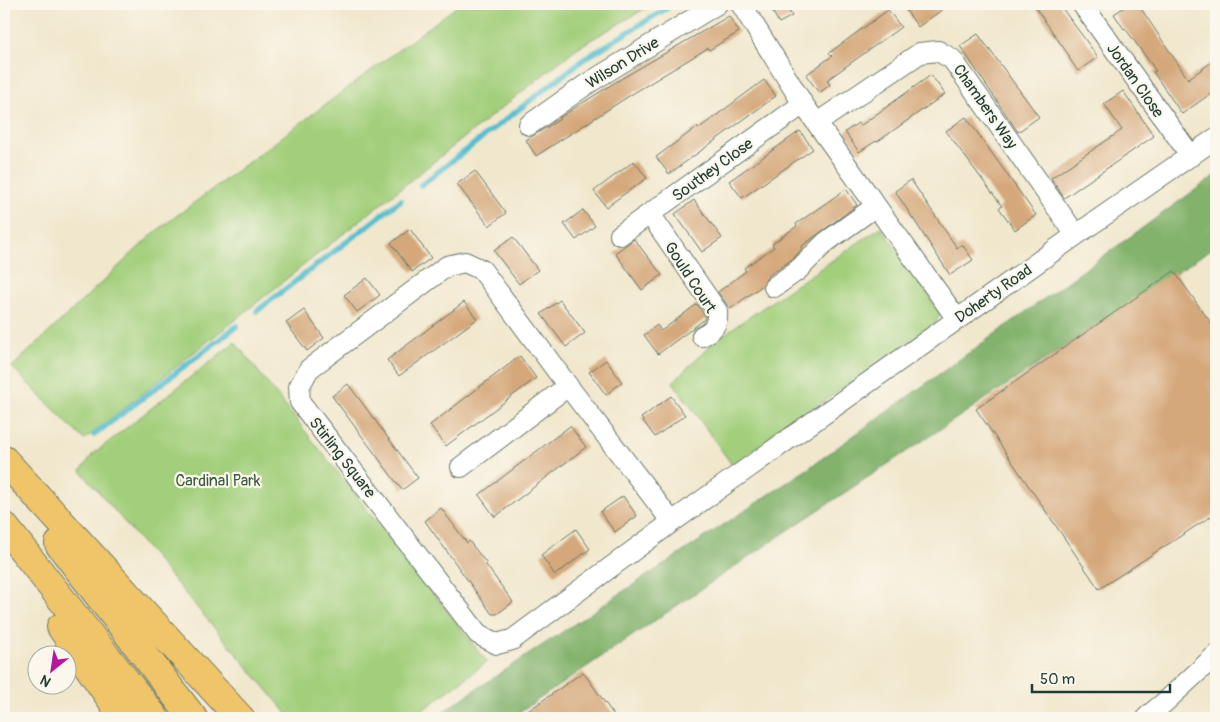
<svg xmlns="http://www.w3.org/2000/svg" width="1220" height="722" font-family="Pangolin,sans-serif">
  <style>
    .green { fill: #a3cf7c; stroke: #618658 }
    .forest { fill: #82b26c; stroke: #507850 }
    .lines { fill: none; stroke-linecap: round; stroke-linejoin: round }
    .stream { stroke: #54becf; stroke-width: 5.5 }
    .building { fill: #d5a87b }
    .minor-casing { stroke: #68786a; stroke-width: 22 }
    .primary-casing { stroke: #68786a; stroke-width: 30 }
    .minor { stroke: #fff; stroke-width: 20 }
    .primary { stroke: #f0c469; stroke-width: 28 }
    .labels { text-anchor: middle; stroke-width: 4.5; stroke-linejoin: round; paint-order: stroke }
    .street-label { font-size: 16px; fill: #1f3d34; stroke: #fbf7ec }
    .park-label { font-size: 16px; fill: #395a42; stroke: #fbf7ec }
  </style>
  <rect width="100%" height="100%" fill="#fbf7ec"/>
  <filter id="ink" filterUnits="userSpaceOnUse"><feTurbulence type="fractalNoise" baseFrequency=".02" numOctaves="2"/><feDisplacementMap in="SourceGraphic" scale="10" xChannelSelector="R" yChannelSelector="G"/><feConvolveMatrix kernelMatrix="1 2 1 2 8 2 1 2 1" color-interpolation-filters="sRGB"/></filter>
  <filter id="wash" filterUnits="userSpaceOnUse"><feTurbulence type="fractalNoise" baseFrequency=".0096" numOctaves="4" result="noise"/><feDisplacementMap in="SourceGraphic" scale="20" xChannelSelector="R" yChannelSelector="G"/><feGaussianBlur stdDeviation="1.12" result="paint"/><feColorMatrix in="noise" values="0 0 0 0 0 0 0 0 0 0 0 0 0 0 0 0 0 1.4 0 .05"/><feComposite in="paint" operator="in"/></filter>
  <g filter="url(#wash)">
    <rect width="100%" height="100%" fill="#f1e7cd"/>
    <path class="green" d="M460,4h193l-76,44 -493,392 -72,-73 143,-135z
      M881,227l60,85 -6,12 -203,141 -59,-83 44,-43z
      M235,342l252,320 -75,56h-121l-210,-247 11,-16z"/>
    <path class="forest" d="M1216,175v71l-420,279 -285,193h-78l373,-248z"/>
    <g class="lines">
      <path class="stream" d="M421,185l163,-126 90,-55
        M257,311l144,-111
        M94,435l143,-109"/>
    </g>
    <g id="blocks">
      <path class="building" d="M768,4h17l7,12 -13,7z
        M913,4h37l-32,23 -13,-18z
        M1033,4h26l39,53 -20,14 -9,-13 1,-1z
        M1129,4h9l50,75 28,-20v31l-34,24 -29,-42 3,-1 -31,-43 -1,1 -10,-15z
        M888,10l13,17 -74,53 3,5 -11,8 -13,-18 26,-19 -3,-3z
        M729,16l10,16 -30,18 -1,-2 -79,48 -93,60 -10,-16 34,-21 -1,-1 55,-35z
        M978,34l61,83 -21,15 -58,-86z
        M931,75l14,19 -68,48 -1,-1 -17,11 -14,-20 13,-9 2,3z
        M764,80l12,16 -107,78 -13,-17 41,-30 1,2z
        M1123,91l31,45 -90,62 -13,-20 71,-48 -18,-26z
        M966,117l70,98 -21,15 -16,-22 3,-2 -56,-75z
        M800,131l13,18 -71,49 -13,-17z
        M634,161l13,17 -41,29 -12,-16z
        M475,171l31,42 -17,13 -32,-42z
        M911,180l46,68 5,-4 11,16 -23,15 -55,-84z
        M846,189l11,16 -56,42 1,2 -8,9 -26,18 -5,9 -33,24 -12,-17 28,-21 -2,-3 30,-21 -2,-3 25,-18 -1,-2z
        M694,200l28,38 -20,14 -27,-38z
        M583,210l12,16 -19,14 -12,-16z
        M410,229l21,29 -19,14 -21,-29z
        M513,237l25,33 -19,14 -25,-33z
        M634,239l28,36 -20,15 -27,-37z
        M1174,271l42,59v183l-117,76 -123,-180z
        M367,278l13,17 -23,17 -13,-17z
        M560,300l25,33 -19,14 -25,-33z
        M464,302l13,17 -78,57 -12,-16z
        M697,304l8,12v3l-47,35 -14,-19 13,-10 4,6z
        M304,310l20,28 -17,13 -21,-28z
        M520,356l16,22 -90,68 -16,-21z
        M606,360l16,22 -16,13 -17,-23z
        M348,384l70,94 -16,12 -70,-94z
        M671,396l14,19 -30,22 -14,-19z
        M570,426l16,21 -91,70 -16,-22z
        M623,496l14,20 -22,16 -15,-20z
        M441,508l26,35 2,-2 18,23 -1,1 27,37 -16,12h-5l-67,-93z
        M576,529l14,20 -35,26 -14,-20z
        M583,672l33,46h-98z"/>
    </g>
  </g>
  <g filter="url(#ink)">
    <use href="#blocks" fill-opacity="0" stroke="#68786a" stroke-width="1"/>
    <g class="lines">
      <defs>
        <path id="minor" d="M741,4l62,100 154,215
          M1082,4l109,152
          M817,123l103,-70 18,-2 14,8 124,176
          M529,125l58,-41 130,-80
          M650,214l67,97c1,13 -3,19 -15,25
          M620,235l183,-131
          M774,287l24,-17 28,-28 50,-36
          M461,467l107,-81
          M672,522l-160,118 -15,4 -19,-10 -178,-232 -1,-15 10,-18 138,-103 18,-4 17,8 86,116 104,136 404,-287 140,-97
          M1148,716l17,-14 51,-47"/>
        <path id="primary" d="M4,460l236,258
          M4,526l151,192
          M59,544l134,174
          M61,627l63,91"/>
      </defs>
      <use href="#minor" class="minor-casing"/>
      <use href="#primary" class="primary-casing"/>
      <use href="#minor" class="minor"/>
      <use href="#primary" class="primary"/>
    </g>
  </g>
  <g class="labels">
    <g class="street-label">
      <text transform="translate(622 62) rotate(-32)" y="6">Wilson Drive</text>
      <text transform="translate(1136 80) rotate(55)" y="6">Jordan Close</text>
      <text transform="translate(986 106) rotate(55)" y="6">Chambers Way</text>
      <text transform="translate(712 169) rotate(-36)" y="6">Southey Close</text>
      <text transform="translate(691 277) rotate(57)" y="6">Gould Court</text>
      <text transform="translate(993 293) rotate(-35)" y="6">Doherty Road</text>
      <text transform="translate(343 457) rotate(52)" y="6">Stirling Square</text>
    </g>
    <g class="park-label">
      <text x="218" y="486">Cardinal Park</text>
    </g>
  </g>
  <rect width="1220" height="722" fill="none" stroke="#fbf7ec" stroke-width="20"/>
  <g transform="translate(52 670) rotate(210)"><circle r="24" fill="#fbf7ec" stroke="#a3ada2"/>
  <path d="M0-4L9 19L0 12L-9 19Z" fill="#b5179e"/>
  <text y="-8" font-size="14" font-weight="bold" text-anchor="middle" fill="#1f3d34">N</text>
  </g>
  <path d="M1032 684v8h138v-8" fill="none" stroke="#1f3d34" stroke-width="2.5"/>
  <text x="1040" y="684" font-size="15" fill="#1f3d34" stroke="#fbf7ec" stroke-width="4" paint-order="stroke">50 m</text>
</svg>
